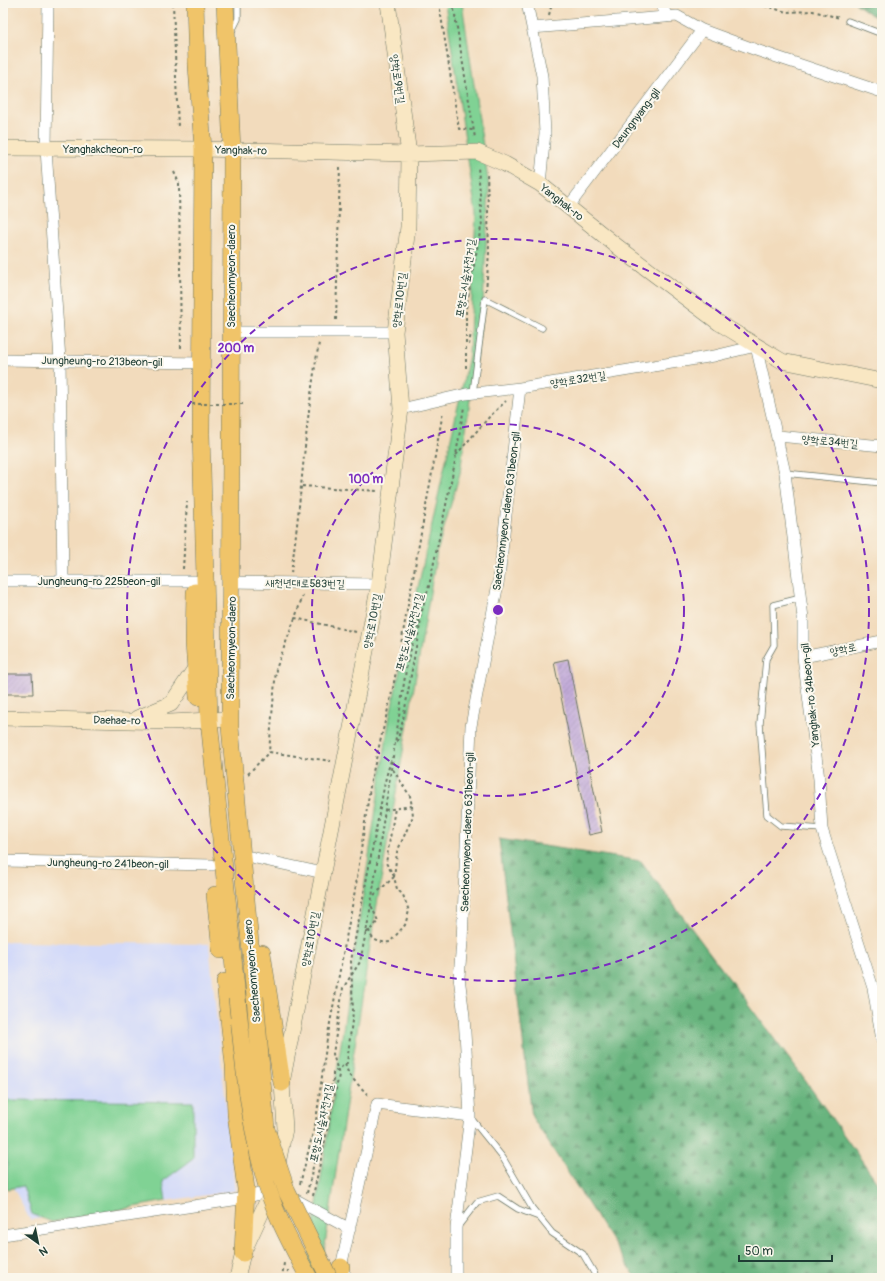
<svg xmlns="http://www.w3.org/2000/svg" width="885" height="1281" font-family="Pangolin,'Poor Story',sans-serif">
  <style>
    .built { fill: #d2d9f9 }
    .forest { fill: url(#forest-firs); stroke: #447859 }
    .green { fill: #80d294; stroke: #508864 }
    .building { fill: url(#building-hatch) }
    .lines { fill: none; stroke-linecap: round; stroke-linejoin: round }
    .lane-casing { stroke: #697464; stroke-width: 7 }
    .street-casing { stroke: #697464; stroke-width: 12 }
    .secondary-casing { stroke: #697464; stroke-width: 16 }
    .primary-casing { stroke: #697464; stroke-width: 18 }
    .path { stroke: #697464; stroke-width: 2; stroke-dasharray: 3 3; stroke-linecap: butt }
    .lane { stroke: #fff; stroke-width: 5.5 }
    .street { stroke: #fff; stroke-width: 11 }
    .secondary { stroke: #f9e7c3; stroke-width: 15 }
    .primary { stroke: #f0c469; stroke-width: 17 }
    .primary-bridge-casing { stroke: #697464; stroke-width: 18; stroke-linecap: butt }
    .path-bridge { stroke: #697464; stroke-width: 2; stroke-dasharray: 3 3; stroke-linecap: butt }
    .primary-bridge { stroke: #f0c469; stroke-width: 17 }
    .ring { fill: none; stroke: #7b2cbf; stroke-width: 2; stroke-dasharray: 7 5 }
    .labels { text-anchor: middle; stroke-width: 4; stroke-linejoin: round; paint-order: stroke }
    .street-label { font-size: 11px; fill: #1f3d34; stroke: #fbf7ec }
    .centre { fill: #7b2cbf; stroke: #fbf7ec; stroke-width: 2 }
    .ring-label { font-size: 12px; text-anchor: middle; font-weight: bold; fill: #7b2cbf; stroke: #fbf7ec; stroke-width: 4; stroke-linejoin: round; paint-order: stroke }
  </style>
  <defs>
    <pattern id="forest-firs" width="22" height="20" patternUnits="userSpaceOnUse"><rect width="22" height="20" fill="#68b47e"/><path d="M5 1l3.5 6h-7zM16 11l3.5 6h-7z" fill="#559468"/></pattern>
    <pattern id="building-hatch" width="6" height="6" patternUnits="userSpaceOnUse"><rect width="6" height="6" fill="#c3acd9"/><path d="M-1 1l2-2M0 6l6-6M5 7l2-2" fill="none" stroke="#9e8db1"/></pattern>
  </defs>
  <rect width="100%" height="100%" fill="#fbf7ec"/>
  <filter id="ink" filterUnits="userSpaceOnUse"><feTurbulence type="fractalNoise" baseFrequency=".025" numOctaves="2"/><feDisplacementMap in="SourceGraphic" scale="8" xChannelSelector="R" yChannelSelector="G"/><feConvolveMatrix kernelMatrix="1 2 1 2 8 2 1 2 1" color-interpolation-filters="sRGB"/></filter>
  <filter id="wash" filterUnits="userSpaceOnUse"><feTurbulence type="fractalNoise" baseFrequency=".012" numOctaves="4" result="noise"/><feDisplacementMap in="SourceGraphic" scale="16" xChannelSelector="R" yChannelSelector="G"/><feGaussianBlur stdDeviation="0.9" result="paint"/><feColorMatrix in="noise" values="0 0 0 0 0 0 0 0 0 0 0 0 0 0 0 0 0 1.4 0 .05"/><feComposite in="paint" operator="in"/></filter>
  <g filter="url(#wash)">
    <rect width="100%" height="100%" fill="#f2dbbc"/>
    <path class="built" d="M3,942l206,2 26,247 -205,29 -27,-52z"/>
    <path class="forest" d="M855,3h27v19z
      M499,839l142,22 161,215 80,113v89h-246l-104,-161z"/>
    <path class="green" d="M445,3h17l27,184 -6,118 -23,168 -23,79 -67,393 -50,333h-14l84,-563 79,-359 7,-142z
      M7,1100l186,2v57l-30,22 3,20 -114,21 -20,-8 -9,-28 -16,3z"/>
    <g id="blocks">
      <path class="building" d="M568,659l34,173 -13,3 -35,-173z
        M3,674h29l1,20h-30z"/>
    </g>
  </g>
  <g filter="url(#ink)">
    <use href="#blocks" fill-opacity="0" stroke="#697464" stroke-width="1"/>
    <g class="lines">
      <defs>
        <path id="lane" d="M848,21l34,13
          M232,31l6,-12v-16
          M473,393l12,-94 57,29
          M785,473l97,10
          M801,598l-28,7 1,40 -8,14 -6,65 7,91 14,11 41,3
          M470,1117l33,41 29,50 20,25 31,21 14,24
          M459,1225l18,-23 21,-6 20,13 21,8"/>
        <path id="street" d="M48,3l-2,146 14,211 3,220
          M527,3l15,73 3,57 -5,51
          M661,3l6,14
          M532,28l145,-12 25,14 57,21 123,41
          M569,206l133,-176
          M231,332h164
          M3,360l198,3
          M401,409l65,-15 54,-6 194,-32 42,-10 29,127 18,145v39l16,122 3,50 51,159 9,52
          M778,436l104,10
          M3,581h192
          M232,582l147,2
          M803,657l79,-16
          M251,857l72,16
          M3,861l209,4
          M289,1196l61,33
          M3,1235l243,-37 28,-9
          M347,1278l-6,-11 36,-163 93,12
          M456,1278v-50l14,-112 -6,-100 -5,-39 3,-35 9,-216 28,-148 21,-190"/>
        <path id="secondary" d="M3,148l200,1 206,5 68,-2 28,12 35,20 78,63 101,76 63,38 100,20
          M3,718l167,4 60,-3
          M137,718l34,-14 25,-37
          M237,1278l6,-25 30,-65 12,-59 -3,-46 97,-499 22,-175 -6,-77 13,-105 1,-73 -21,-151"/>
        <path id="primary" d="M195,3l2,63 6,83 -2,285 8,286 28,278
          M225,3l7,147 -2,577 25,270
          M195,592l-1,51 4,54
          M215,895l6,55
          M262,953l20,130
          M225,982l9,83 2,49 10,75 -3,64
          M338,1278l3,-11"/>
      </defs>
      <use href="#lane" class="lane-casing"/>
      <use href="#street" class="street-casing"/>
      <use href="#secondary" class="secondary-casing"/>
      <use href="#primary" class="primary-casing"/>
      <path class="path" d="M173,3l5,125
        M439,3l20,126 15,1
        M453,3l22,135
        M753,3l34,9 26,-1 27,7
        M549,15l3,-12
        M174,172l5,11 2,168
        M486,291l3,-38 -2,-82
        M336,320l4,-155
        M469,345l2,-13
        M466,368v-60l16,-86 -4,-56
        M456,455l34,-39 16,-15
        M302,486l76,5
        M183,569l4,-67
        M291,573c11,-77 14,-154 28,-230
        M303,595l-8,23 61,14
        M295,618l-19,51 -7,83 62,9
        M397,742l6,-22 18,-101
        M248,774l21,-22
        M385,810l27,-4 -2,-10 -18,-28
        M394,876l-8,-13 9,-55
        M394,877l3,-25 16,-36 -1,-10
        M369,930c2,11 11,13 21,12l15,-17 4,-14 -6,-16 -6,-6 -3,-12 -22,20
        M366,933l7,-6 5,-6 -7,-16
        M345,1064l4,11 20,21
        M300,1184l16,-63 11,-82 29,-154 15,-105 22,-92 50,-276
        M307,1193l26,-113v-7l14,-10 6,-51 -2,-51 35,-184 6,-20
        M313,1196l26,-121 -6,-21 10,-66 17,-26 9,-45 38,-254 22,-77 25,-119 10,-60
        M282,1278l2,-15
        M287,1278l1,-8"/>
      <use href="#lane" class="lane"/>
      <use href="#street" class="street"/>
      <use href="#secondary" class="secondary"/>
      <use href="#primary" class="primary"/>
      <defs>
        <path id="primary-bridge" d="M255,997l11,132 21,63 42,86
          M237,998c6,58 11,117 26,174 9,37 28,72 46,106"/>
      </defs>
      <use href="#primary-bridge" class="primary-bridge-casing"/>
      <path class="path-bridge" d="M192,404h51"/>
      <use href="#primary-bridge" class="primary-bridge"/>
    </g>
  </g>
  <g class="ring">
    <circle cx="498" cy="610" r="186"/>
    <circle cx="498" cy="610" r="371"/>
  </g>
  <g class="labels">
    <g class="street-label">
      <text transform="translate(398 79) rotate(82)" y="4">양학로9번길</text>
      <text transform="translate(636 118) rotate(-53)" y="4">Deungnyang-gil</text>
      <text x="103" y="153">Yanghakcheon-ro</text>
      <text transform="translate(241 150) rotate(1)" y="4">Yanghak-ro</text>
      <text transform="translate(562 202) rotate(38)" y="4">Yanghak-ro</text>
      <text transform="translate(231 276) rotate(-90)" y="4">Saecheonnyeon-daero</text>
      <text transform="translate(465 278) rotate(-81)" y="4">포항도시숲자전거길</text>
      <text transform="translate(399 300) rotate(-83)" y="4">양학로10번길</text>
      <text transform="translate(102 361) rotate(1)" y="4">Jungheung-ro 213beon-gil</text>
      <text transform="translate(578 379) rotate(-9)" y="4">양학로32번길</text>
      <text transform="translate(830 441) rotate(5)" y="4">양학로34번길</text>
      <text transform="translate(506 511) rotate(-83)" y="4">Saecheonnyeon-daero 631beon-gil</text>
      <text x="99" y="585">Jungheung-ro 225beon-gil</text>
      <text transform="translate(305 583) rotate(1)" y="4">새천년대로583번길</text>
      <text transform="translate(372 621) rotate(-79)" y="4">양학로10번길</text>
      <text transform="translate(409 632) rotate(-75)" y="4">포항도시숲자전거길</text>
      <text transform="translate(231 648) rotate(-89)" y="4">Saecheonnyeon-daero</text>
      <text transform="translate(843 649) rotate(-12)" y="4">양학로</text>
      <text transform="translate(810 695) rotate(-96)" y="4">Yanghak-ro 34beon-gil</text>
      <text transform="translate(117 720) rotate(1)" y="4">Daehae-ro</text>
      <text transform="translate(467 832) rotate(-88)" y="4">Saecheonnyeon-daero 631beon-gil</text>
      <text transform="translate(108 863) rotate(1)" y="4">Jungheung-ro 241beon-gil</text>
      <text transform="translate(310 939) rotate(-79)" y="4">양학로10번길</text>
      <text transform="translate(252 971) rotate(-95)" y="4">Saecheonnyeon-daero</text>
      <text transform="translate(321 1123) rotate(-78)" y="4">포항도시숲자전거길</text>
    </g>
  </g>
  <circle cx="498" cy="610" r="6" class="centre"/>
  <g class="ring-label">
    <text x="236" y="352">200 m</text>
    <text x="366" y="483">100 m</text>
  </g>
  <rect width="885" height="1281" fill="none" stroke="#fbf7ec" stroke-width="16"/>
  <g transform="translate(38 1243) rotate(147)" stroke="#fbf7ec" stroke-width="3" paint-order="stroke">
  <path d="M0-3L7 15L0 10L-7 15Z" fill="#1f3d34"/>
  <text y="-6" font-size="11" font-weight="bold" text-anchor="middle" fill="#1f3d34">N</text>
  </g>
  <path d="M739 1255v6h93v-6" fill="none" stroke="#1f3d34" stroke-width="2"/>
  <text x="745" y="1255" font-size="12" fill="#1f3d34" stroke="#fbf7ec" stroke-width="3" paint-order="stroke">50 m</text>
</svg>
